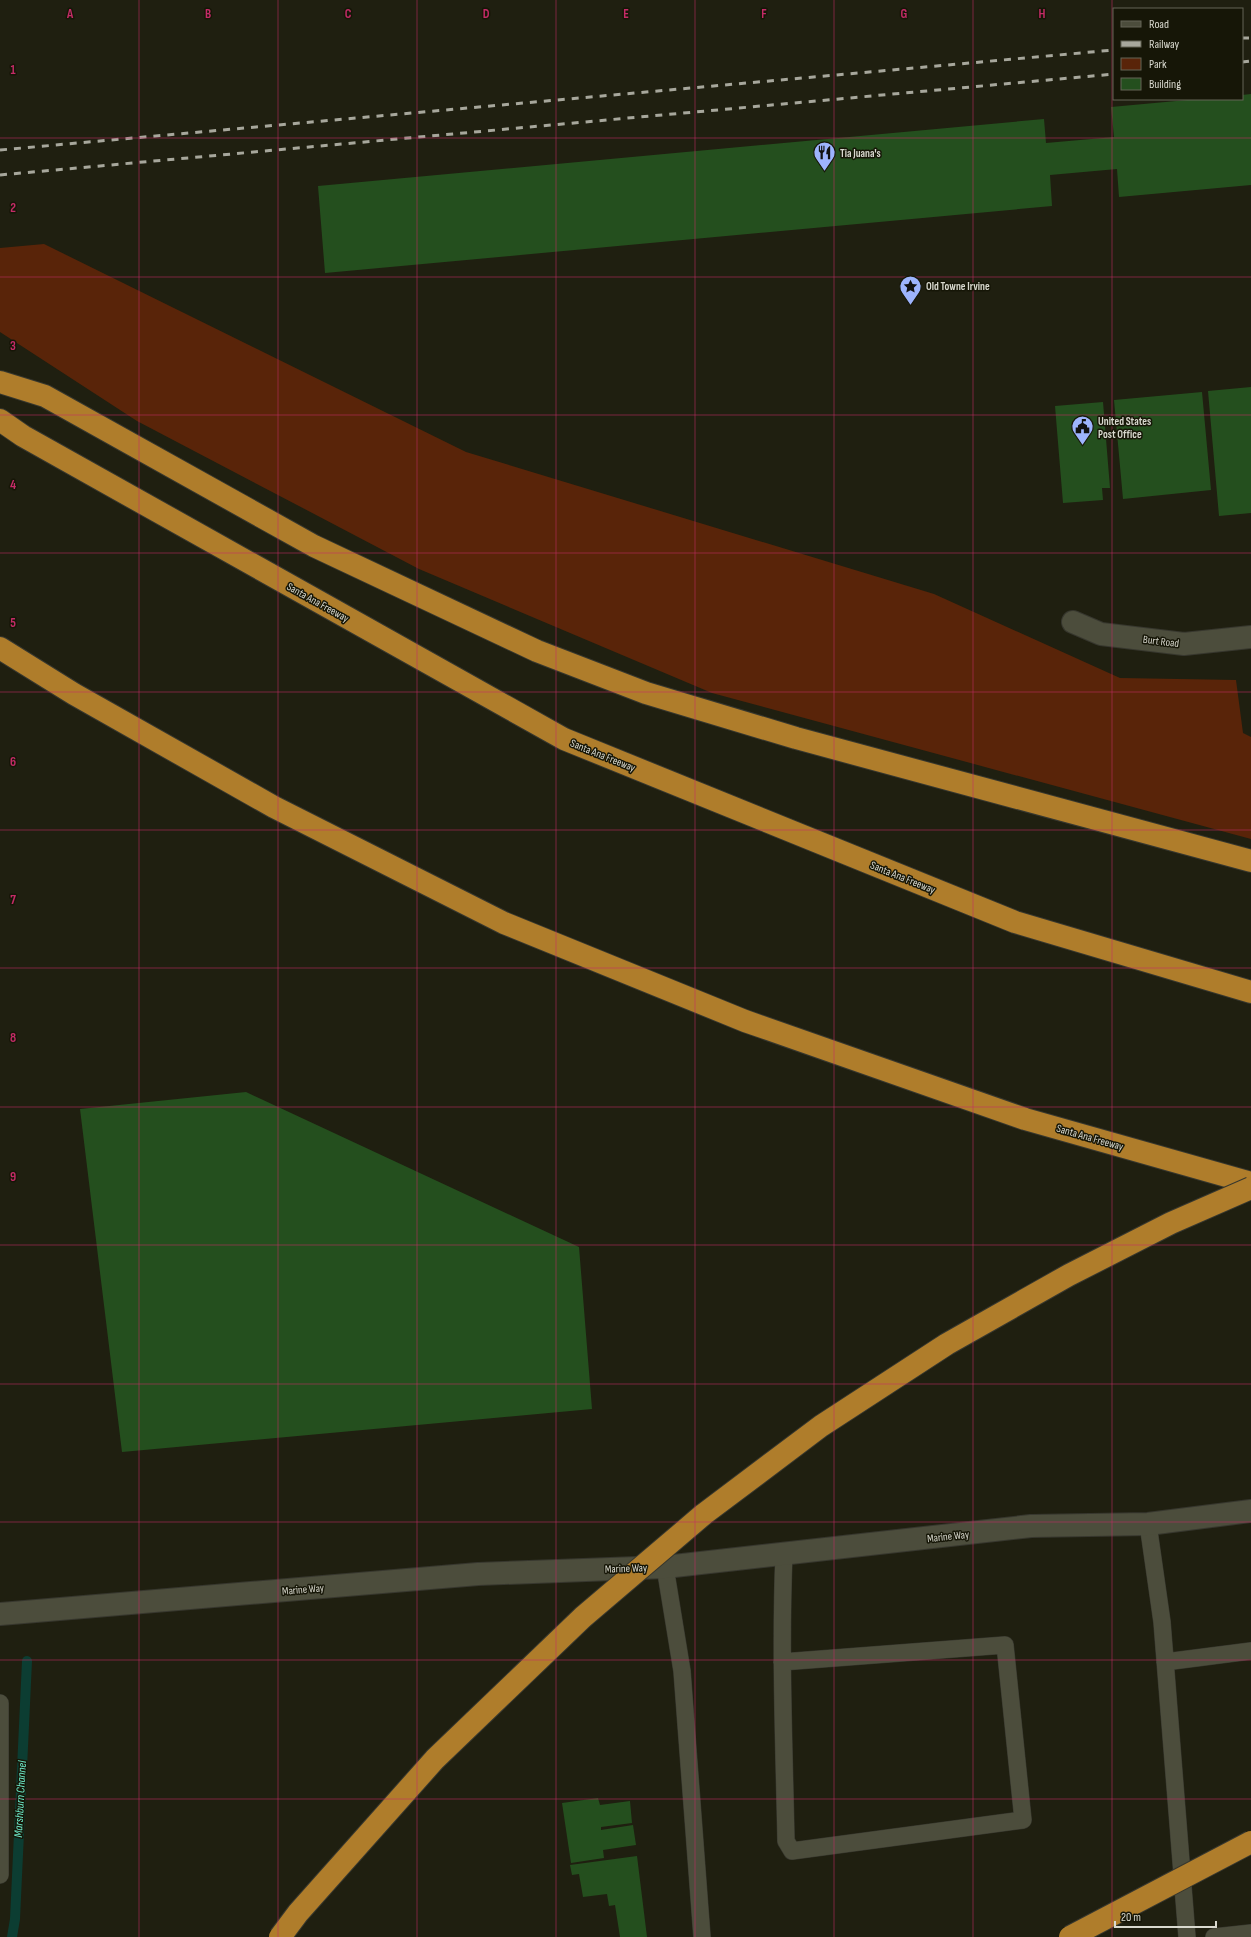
<svg xmlns="http://www.w3.org/2000/svg" width="1251" height="1937" font-family="'Sofia Sans Condensed',sans-serif">
  <style>
    .green { fill: #592409 }
    .lines { fill: none; stroke-linecap: round; stroke-linejoin: round }
    .stream { stroke: #0c3d32; stroke-width: 10 }
    .building { fill: #244f1e }
    .lane-casing { stroke: #37372e; stroke-width: 18 }
    .street-casing { stroke: #37372e; stroke-width: 24 }
    .secondary-casing { stroke: #37372e; stroke-width: 24 }
    .highway-casing { stroke: #37372e; stroke-width: 24 }
    .lane { stroke: #4c4d3c; stroke-width: 17 }
    .street { stroke: #4c4d3c; stroke-width: 22 }
    .secondary { stroke: #4c4d3c; stroke-width: 22 }
    .highway { stroke: #af7d2b; stroke-width: 22 }
    .rail { stroke: #a7a79c; stroke-width: 3; stroke-dasharray: 7 7; stroke-linecap: butt }
    .highway-bridge-casing { stroke: #37372e; stroke-width: 24; stroke-linecap: butt }
    .highway-bridge { stroke: #af7d2b; stroke-width: 22 }
    .grid { fill: none; stroke: #c42b67; stroke-width: 1; stroke-opacity: 0.55 }
    .labels { text-anchor: middle; stroke-width: 3; stroke-linejoin: round; paint-order: stroke }
    .poi-label { font-size: 11px; font-weight: bold; fill: #d9d9cf; stroke: #161607; text-anchor: start }
    .street-label { font-size: 11px; fill: #d9d9cf; stroke: #161607 }
    .water-label { font-size: 12px; font-style: italic; fill: #6ce9c8; stroke: #161607 }
    .grid-label { font-size: 13px; text-anchor: middle; font-weight: bold; fill: #c42b67; stroke: #161607; stroke-width: 3; stroke-linejoin: round; paint-order: stroke }
  </style>
  <rect width="100%" height="100%" fill="#1f1f10"/>
  <path class="green" d="M44,244l422,208 468,142 186,84 116,2 7,53 8,4v102l-539,-146 -293,-124 -282,-148 -137,-89v-84z"/>
  <g class="lines">
    <path class="stream" d="M12,1937l3,-18 12,-258"/>
  </g>
  <path class="building" d="M1251,94v91l-132,12 -2,-28 -67,6 2,31 -727,67 -7,-87 726,-67 2,24 68,-6 -3,-30 87,-8h44v-4z
    M1251,387v126l-32,3 -11,-125z
    M1202,392l9,98 -88,9 -9,-99z
    M1103,402l7,86h-8l1,12 -40,3 -8,-97z
    M246,1092l333,155 13,162 -470,43 -42,-343z
    M598,1798l2,7 30,-4 2,22 -31,4v3l32,-5 3,20 -33,5 1,8 -33,5 -9,-60z
    M637,1856l10,81h-27l-5,-32 -6,1 -2,-12 -24,3 -4,-23 -7,1 -2,-10z"/>
  <g class="lines">
    <defs>
      <path id="lane" d="M1148,1524l14,98 25,315
        M665,1567l17,104 20,266
        M782,1662l223,-17 18,175 -231,31 -6,-10c-2,-96 -6,-191 -2,-287
        M1165,1662l86,-11
        M0,1703v172
        M1214,1937l37,-4"/>
      <path id="street" d="M1073,622l28,12 83,10 67,-7"/>
      <path id="secondary" d="M0,1614l478,-40 187,-7 366,-41 117,-2 103,-13"/>
      <path id="highway" d="M0,382l45,14 269,150 223,105 109,42 150,45 455,123
        M0,420l23,16 541,303 451,183 236,70
        M0,648l74,46 200,113 230,116 241,98 280,98 226,64"/>
    </defs>
    <use href="#lane" class="lane-casing"/>
    <use href="#street" class="street-casing"/>
    <use href="#secondary" class="secondary-casing"/>
    <use href="#highway" class="highway-casing"/>
    <use href="#lane" class="lane"/>
    <use href="#street" class="street"/>
    <use href="#secondary" class="secondary"/>
    <use href="#highway" class="highway"/>
    <path class="rail" d="M1242,38h9
      M1242,62l9,-1
      M0,150l1114,-100
      M0,175l1114,-101"/>
    <defs>
      <path id="highway-bridge" d="M280,1937l18,-24 137,-154 148,-142 121,-103 117,-88 126,-82 122,-69 102,-52 80,-35
        M1070,1937l181,-95"/>
    </defs>
    <use href="#highway-bridge" class="highway-bridge-casing"/>
    <use href="#highway-bridge" class="highway-bridge"/>
  </g>
  <path class="grid" d="M139,0v1937M278,0v1937M417,0v1937M556,0v1937M695,0v1937M834,0v1937M973,0v1937M1112,0v1937M0,138h1251M0,277h1251M0,415h1251M0,553h1251M0,692h1251M0,830h1251M0,968h1251M0,1107h1251M0,1245h1251M0,1384h1251M0,1522h1251M0,1660h1251M0,1799h1251"/>
  <defs>
    <symbol id="restaurant-pin" viewBox="-11 -11 22 30"><path d="M0 17L-7.5 6A9.5 9.5 0 1 1 7.5 6Z" fill="#9db4fd" stroke="#161607"/><path d="M-5-6h1v4h1v-4h1v4h1v-4h1v5L-1.5 .5V6h-2V.5L-5-1ZM5-6V6H3V1.5H1.5Q1.5-4 5-6Z" fill="#111"/></symbol>
    <symbol id="sight-pin" viewBox="-11 -11 22 30"><path d="M0 17L-7.5 6A9.5 9.5 0 1 1 7.5 6Z" fill="#9db4fd" stroke="#161607"/><path d="M0-6L1.8-2.2L6-1.7L2.9 1.2L3.7 5.4L0 3.3L-3.7 5.4L-2.9 1.2L-6-1.7L-1.8-2.2Z" fill="#111"/></symbol>
    <symbol id="civic-pin" viewBox="-11 -11 22 30"><path d="M0 17L-7.5 6A9.5 9.5 0 1 1 7.5 6Z" fill="#9db4fd" stroke="#161607"/><path d="M-.6-6.5H3V-4.5H.6V-3L4-1V1h2V6H-6V1h2V-1L-.6-3ZM-1.2 2.5V6h2.4V2.5Z" fill="#111"/></symbol>
  </defs>
  <g fill-rule="evenodd">
    <use href="#restaurant-pin" x="812" y="140" width="25" height="34"/>
    <use href="#sight-pin" x="898" y="274" width="25" height="34"/>
    <use href="#civic-pin" x="1070" y="414" width="25" height="34"/>
  </g>
  <g class="labels">
    <g class="poi-label">
      <text x="840" y="157">Tia Juana's</text>
      <text x="926" y="290">Old Towne Irvine</text>
      <text x="1098" y="425">United States<tspan x="1098" dy="13">Post Office</tspan></text>
    </g>
    <g class="street-label">
      <text transform="translate(318 602) rotate(29)" y="4">Santa Ana Freeway</text>
      <text transform="translate(1161 641) rotate(7)" y="4">Burt Road</text>
      <text transform="translate(603 755) rotate(22)" y="4">Santa Ana Freeway</text>
      <text transform="translate(903 877) rotate(22)" y="4">Santa Ana Freeway</text>
      <text transform="translate(1090 1137) rotate(16)" y="4">Santa Ana Freeway</text>
      <text transform="translate(948 1536) rotate(-6)" y="4">Marine Way</text>
      <text transform="translate(626 1568) rotate(-2)" y="4">Marine Way</text>
      <text transform="translate(303 1589) rotate(-5)" y="4">Marine Way</text>
    </g>
    <g class="water-label">
      <text transform="translate(20 1799) rotate(-87)" y="4">Marshburn Channel</text>
    </g>
  </g>
  <g class="grid-label">
    <text x="70" y="18">A</text>
    <text x="208" y="18">B</text>
    <text x="348" y="18">C</text>
    <text x="486" y="18">D</text>
    <text x="626" y="18">E</text>
    <text x="764" y="18">F</text>
    <text x="904" y="18">G</text>
    <text x="1042" y="18">H</text>
    <text x="13" y="74">1</text>
    <text x="13" y="212">2</text>
    <text x="13" y="350">3</text>
    <text x="13" y="489">4</text>
    <text x="13" y="627">5</text>
    <text x="13" y="766">6</text>
    <text x="13" y="904">7</text>
    <text x="13" y="1042">8</text>
    <text x="13" y="1181">9</text>
  </g>
  <rect x="1113" y="8" width="130" height="92" fill="#161607" stroke="#646457"/>
  <rect x="1121" y="21" width="20" height="6" fill="#4c4d3c" stroke="#646457"/>
  <text x="1149" y="28" font-size="12" fill="#d9d9cf">Road</text>
  <rect x="1121" y="41" width="20" height="6" fill="#a7a79c" stroke="#646457"/>
  <text x="1149" y="48" font-size="12" fill="#d9d9cf">Railway</text>
  <rect x="1121" y="58" width="20" height="12" fill="#592409" stroke="#646457"/>
  <text x="1149" y="68" font-size="12" fill="#d9d9cf">Park</text>
  <rect x="1121" y="78" width="20" height="12" fill="#244f1e" stroke="#646457"/>
  <text x="1149" y="88" font-size="12" fill="#d9d9cf">Building</text>
  <path d="M1115 1921v6h101v-6" fill="none" stroke="#d9d9cf" stroke-width="2"/>
  <text x="1121" y="1921" font-size="12" fill="#d9d9cf" stroke="#161607" stroke-width="3" paint-order="stroke">20 m</text>
</svg>
